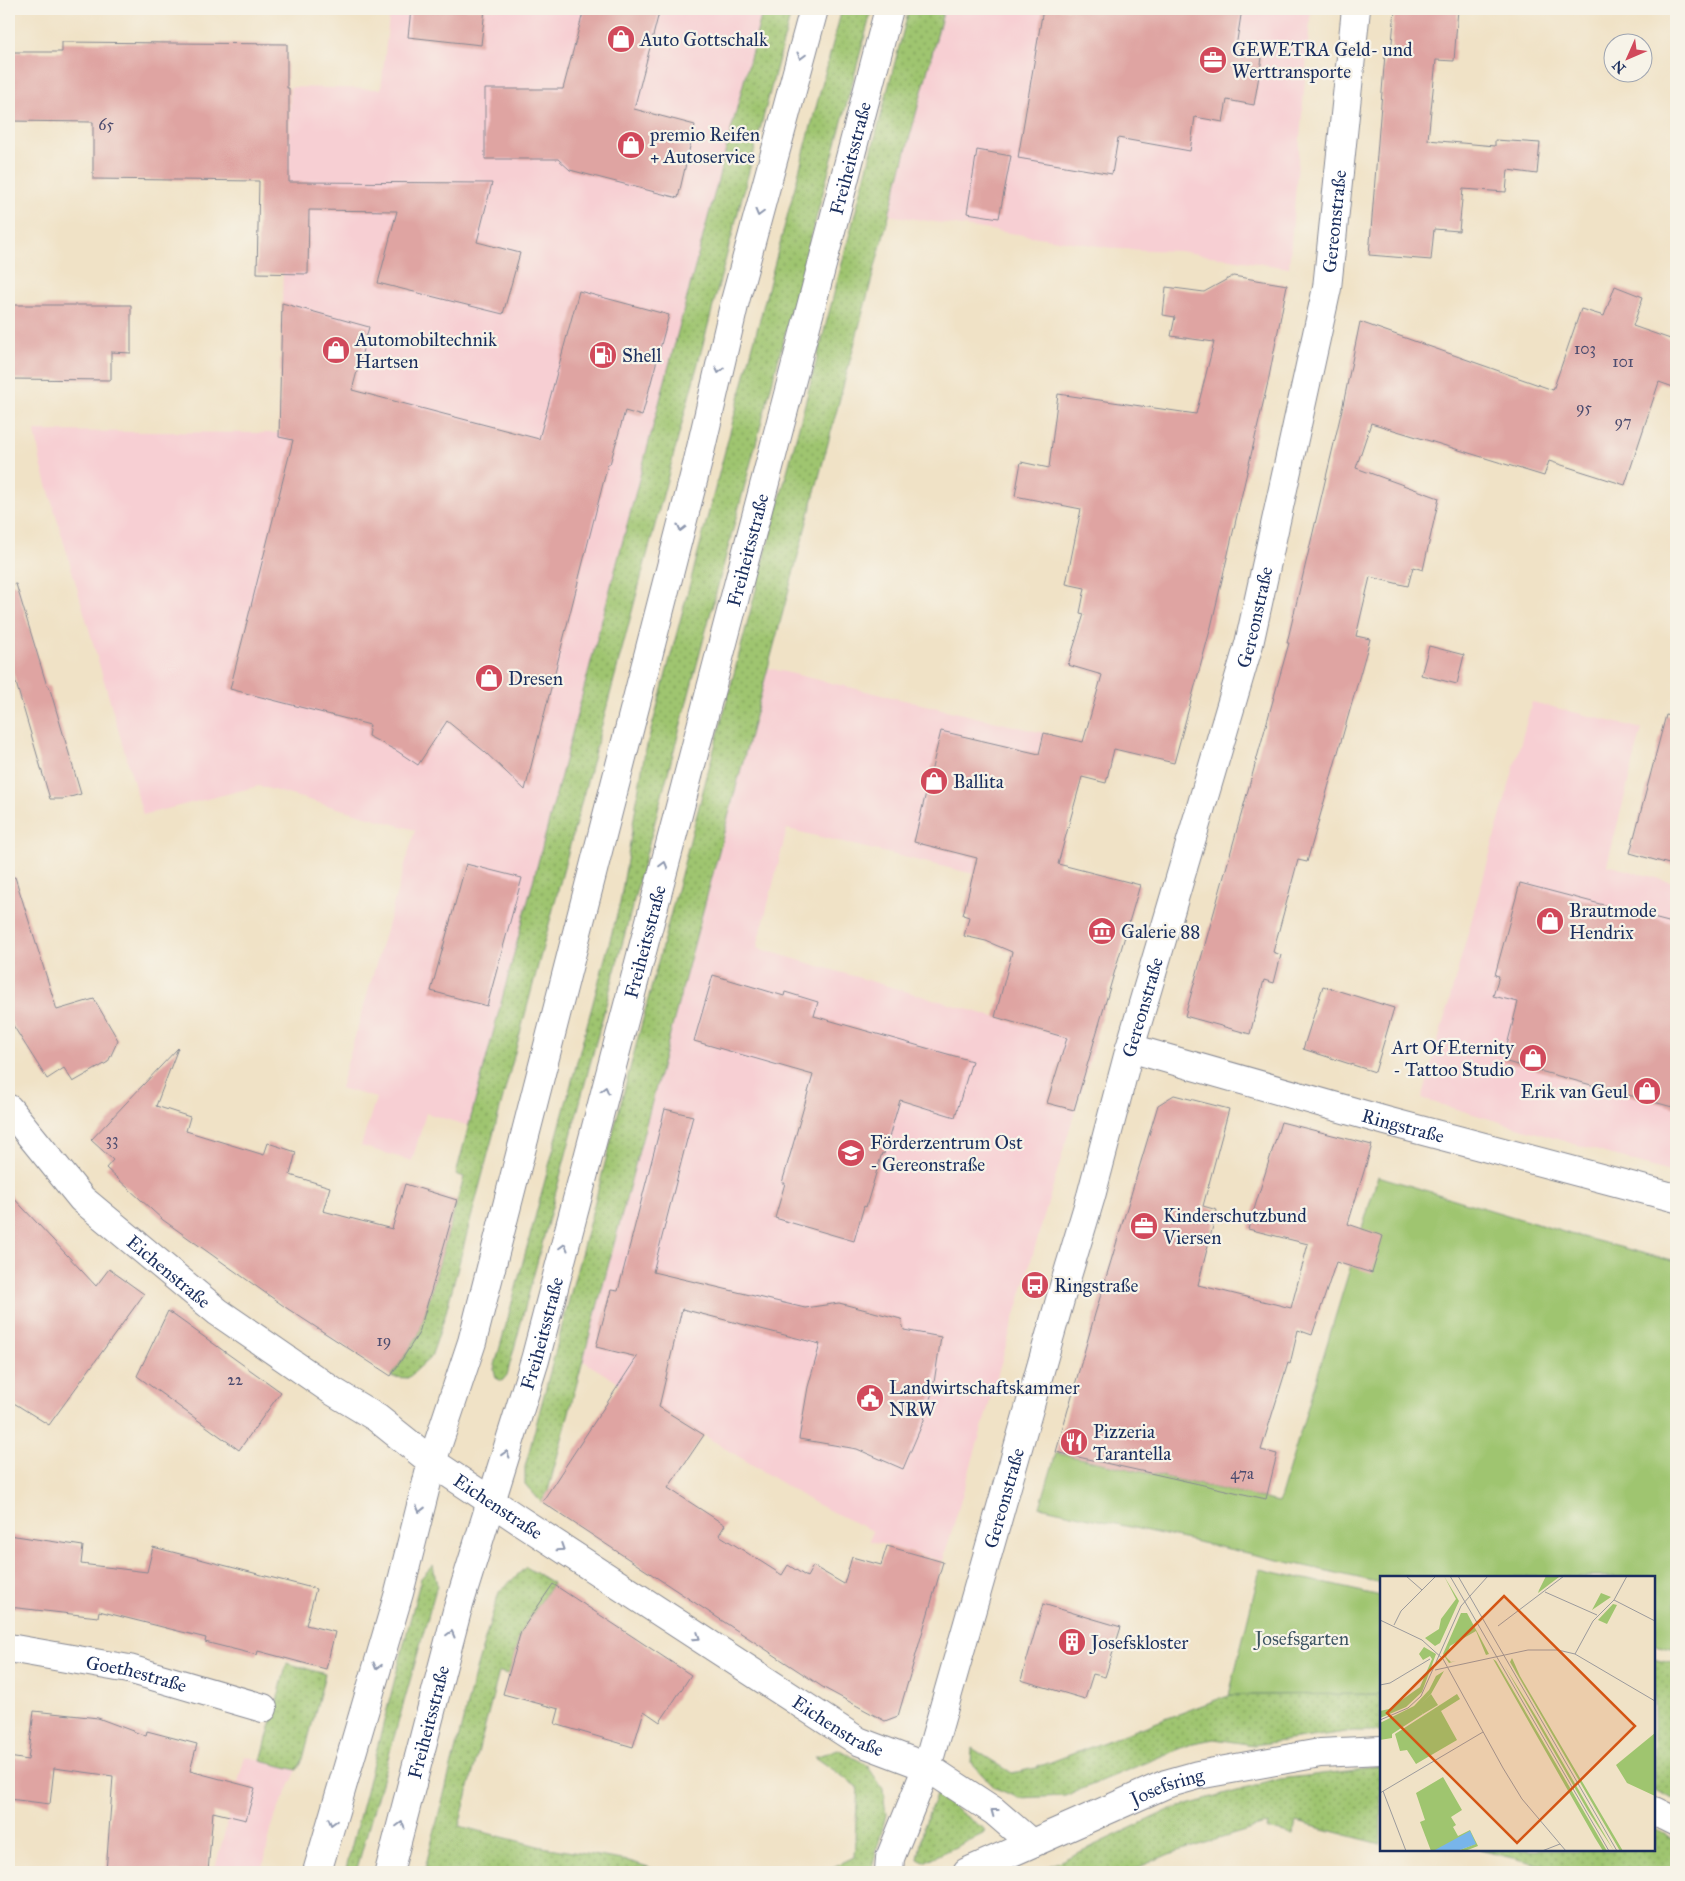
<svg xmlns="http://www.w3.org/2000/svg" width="1685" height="1881" font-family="'IM FELL Great Primer',serif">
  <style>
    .built { fill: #f7cfd3 }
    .grass { fill: url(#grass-dots); stroke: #5d7a66 }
    .garden { fill: #9fc56f; stroke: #5d7a66 }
    .building { fill: #dfa4a2 }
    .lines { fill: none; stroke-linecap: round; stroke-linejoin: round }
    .minor-casing { stroke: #868892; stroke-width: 30 }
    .major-casing { stroke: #868892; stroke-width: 30 }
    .minor { stroke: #fff; stroke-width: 28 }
    .major { stroke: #fff; stroke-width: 28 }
    .oneway { stroke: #8d97ae }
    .labels { text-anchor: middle; stroke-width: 4.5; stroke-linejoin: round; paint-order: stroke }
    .number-label { font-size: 16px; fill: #4c4c6f }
    .poi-label { font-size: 19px; fill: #1b2f5e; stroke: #f7f3e8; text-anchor: start }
    .street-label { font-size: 19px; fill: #1b2f5e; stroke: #f7f3e8 }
    .park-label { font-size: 19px; fill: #3c5462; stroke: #f7f3e8 }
    .inset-road { fill: none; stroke: #9b9a9c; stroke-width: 1 }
    .view { fill: #d45514; fill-opacity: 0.15; stroke: #d45514; stroke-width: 2.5 }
    .inset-edge { fill: none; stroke: #1b2f5e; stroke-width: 2.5 }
  </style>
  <defs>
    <pattern id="grass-dots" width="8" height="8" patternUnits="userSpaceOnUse" patternTransform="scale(1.25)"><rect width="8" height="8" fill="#9fc56f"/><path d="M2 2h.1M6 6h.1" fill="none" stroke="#81a05e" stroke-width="1.8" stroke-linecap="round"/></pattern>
  </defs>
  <rect width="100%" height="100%" fill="#f7f3e8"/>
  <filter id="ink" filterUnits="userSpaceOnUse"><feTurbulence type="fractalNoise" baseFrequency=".02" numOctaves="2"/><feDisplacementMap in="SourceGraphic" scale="10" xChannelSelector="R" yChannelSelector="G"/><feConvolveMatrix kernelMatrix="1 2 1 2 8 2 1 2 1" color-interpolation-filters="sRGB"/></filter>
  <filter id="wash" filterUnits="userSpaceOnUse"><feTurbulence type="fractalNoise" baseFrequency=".0096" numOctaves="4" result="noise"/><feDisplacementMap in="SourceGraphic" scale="20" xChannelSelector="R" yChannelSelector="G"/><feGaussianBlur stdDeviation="1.12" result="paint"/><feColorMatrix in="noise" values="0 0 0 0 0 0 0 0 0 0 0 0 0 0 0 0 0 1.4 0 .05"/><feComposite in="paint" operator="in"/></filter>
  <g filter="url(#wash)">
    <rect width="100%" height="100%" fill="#f0e2c6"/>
    <path class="built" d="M390,9h373l-294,1117 -43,-13 -14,48 -51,-15 15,-48 -36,-10 75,-258 -156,-44 -116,29 -102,-351 -6,-33 244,2 6,-252h4l1,-94 91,2z
      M944,9h367l-22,259 -110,-17 -60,-2 -231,-34z
      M768,668l276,65 -41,148 -216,-52 -30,119 337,98 -151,515 -73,-20 2,-10 -58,-28 -231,-142z
      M1532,702l110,27 -35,136 69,18v291l-254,-75z
      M245,1756l52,14 -24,51 -11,51h-48z"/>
    <path class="grass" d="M763,9h29l-347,1307 -14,41 -23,21 -17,-1 28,-43 45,-157 -8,-3z
      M842,9h30l-365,1366 -5,6 -6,-3 -2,-9 126,-466 24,-146z
      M909,9h35l-396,1482 -7,11 -16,-18v-17z
      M433,1565l4,20 -81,287h-11l76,-294z
      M526,1567l27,16 -32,48 -12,43 -10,-2 -40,154 83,21 87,14 35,11h-240l53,-206 22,-74z
      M1654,1658l22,5v137l-22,-10z
      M287,1663l38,11 -22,85 -6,11 -36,-9z
      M1381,1694v37h-28l-99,14 -40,-6 -21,4 -128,53 -46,2 -24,-10 -24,-25 1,-15 40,25 23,-5 194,-73z
      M838,1749l29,16 16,24 3,26 -15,57h-48l31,-15 4,-70 -43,-30z
      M1381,1767v77l-85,-22 -3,13 -26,-6 1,-5 -99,30 -41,18h-91l132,-62 111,-31z
      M936,1795h8l10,13 32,22 -1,3 -61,29 -6,-3 6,-33z
      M1654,1829l22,11v32h-107l-89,-22h174z"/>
    <path class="garden" d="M1378,1176l189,57 109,29v387l-22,-5v-67h-273v6l-341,-76 16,-54 223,49z
      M1260,1569l121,27v98l-152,1z"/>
    <g id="blocks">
      <path class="building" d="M411,9h74l-4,36 -73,-8z
        M584,9h76l-26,100 61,16 -17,73 -108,-28 -12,-11h-73v-70h78z
        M1043,9h199l-7,44 27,5 -8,47 -27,-5 -4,22 -28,-5 -5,34 -72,-13 -6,36 -94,-16z
        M1395,9h63l-4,52 -18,-1 -8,80 67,6v-6l45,3 -3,31 -29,-4 -2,22 -43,-3 -4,42 -25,-2 -3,31 -62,-5 16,-201h6z
        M62,42l225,2v44h2v94l203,1 -15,59 43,11 -17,61 -125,-31 19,-72 -88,-1 -1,64 -51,-1 2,-92 -166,-2v-57l-84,-1v-69h53z
        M977,150l34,6 -12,62 -32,-5z
        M1233,276l54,9 -19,97 -57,245 -37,136 -60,-14 -8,34 -24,-6 -24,87 82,21 -66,225 -27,-7 20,-65 -72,-21 17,-65 -26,-11 -22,-5 5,-19 -6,-2 14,-57 -63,-16 27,-111 98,23 5,-21 39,9 19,-67 -34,-10 16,-51 -4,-1 5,-25 -19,-4 15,-75 -66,-13 6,-34 28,6 9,-74 138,20 18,-72 -43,-6 4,-19 -12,-2 3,-28 38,5z
        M1615,286l28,11 -10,29 43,15v47l-17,-6 -34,103 -76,-24 -5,15 -173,-53 -15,45 83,30 -16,72 -10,-3 -5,19 -38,-9 -14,59 14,3 -63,223 -9,-2 -25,92 8,3 -7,28 -10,-3 -14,54 -65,-18 104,-373h-2l56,-238 17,-83 193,68 28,-81 23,7z
        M579,291l90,24 -27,101 -17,-5 -15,53h-2l-83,326 -40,-38 -38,-31 -29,44 -21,-14 -29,-15 2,-11 -140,-36 63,-249 -14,-3 3,-134 87,24 -17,63 187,49z
        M9,305h122v48l-20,-1v28l-102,-1z
        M16,584l31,102h2l32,108 -18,5h-13l-41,-140v-74z
        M1429,646l35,9 -7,29 -36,-9z
        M1666,715l10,2v149l-46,-13z
        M466,864l56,14 -35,128 -56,-15z
        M15,877l42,133 37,-11 24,41 -10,22 -35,20 -9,-14 -17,11 -38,-60v-141z
        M1520,883l156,41v184l-173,-47 15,-59 -25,-6 6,-20 -4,-1z
        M713,975l71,21 1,-4 33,10 -4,14 158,45 -17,56 -55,-17 -16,54 -2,-1 -16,54 -2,-1 -10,35 -79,-23 10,-35h-3l31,-108 -119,-34z
        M1323,986l71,22 -19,64 -72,-23z
        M178,1048l-22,58 34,11 -4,14 78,24 4,-12 28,9 -6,23 40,12 -7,24 69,18 13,-45 52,16 -38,133 -28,43 -103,-67 -125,-89 -57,-52 7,-8 -22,-20z
        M1174,1095l55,14 -26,97 14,4 -19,75 93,23 17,-64 -60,-15 33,-107 91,23 -24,79 35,12 -11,37 -36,-11 -24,73 -14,-5 -8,34 -2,-1 -27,87 16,4 -11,45 -210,-47 39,-138 63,-209z
        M665,1109l28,7 -40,156 152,36 34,-5 62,16 3,11 37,7 -8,52 -9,31 -21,49 -46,-20 -58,-10 9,-52 12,-43 -138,-35 -23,98 45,28 -36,53 57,37 -6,10 63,40 6,-10 19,12 6,-11 31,18 8,-27 29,8 6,-19 56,16 -45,154 -13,5 -61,-33 -24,-16 -258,-170 95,-145 -41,-10 15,-57 7,1z
        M9,1193l87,93 13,-17 35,25 -95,131 -40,-25z
        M168,1311l113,81 -42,58 -102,-74z
        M9,1535l74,11 -2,18 66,8 6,-25 163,42 -10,36 29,7 -9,37 -68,-18 -1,4 -52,-13 1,-4 -107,-27 -1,6 -89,-10z
        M553,1584l138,91 -31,47 -16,-11 -11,36 -78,-23 4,-15 -56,-15 18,-63z
        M1043,1604l78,23 -16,50 -12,-3 -8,25 -64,-19z
        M34,1711l64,7 48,18 1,-5 50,13 -7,27 65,17 -9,32 -33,-8 -5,60h-102l7,-96 -59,-8 -4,36 -41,-5v-42l19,3z"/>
    </g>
  </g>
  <g filter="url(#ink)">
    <use href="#blocks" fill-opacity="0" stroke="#868892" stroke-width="1"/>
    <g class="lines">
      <defs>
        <g id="minor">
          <path id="s1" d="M1130,1048l256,73 290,77"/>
          <path id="s2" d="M9,1109l73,90 136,113 116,80 43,26 55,44 90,60 336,219 69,26 67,44 37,32"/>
          <path id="s3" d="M9,1648l120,21 134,39"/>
          <path id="s4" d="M889,1872l1,-14 37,-91 137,-481 27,-90 39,-148 119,-404 78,-356 29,-279"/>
        </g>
        <g id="major">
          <path d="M1654,1811l22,11"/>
          <path d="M317,1872l82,-279 33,-131 40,-120 225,-877 38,-164 79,-292"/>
          <path id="s5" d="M389,1872l68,-261 78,-251 354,-1351"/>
          <path id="s6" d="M967,1872l199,-88 32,-9 122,-22 61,-3"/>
        </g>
      </defs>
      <use href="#minor" class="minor-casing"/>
      <use href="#major" class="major-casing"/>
      <use href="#minor" class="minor"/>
      <use href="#major" class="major"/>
    </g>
    <defs><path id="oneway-chevron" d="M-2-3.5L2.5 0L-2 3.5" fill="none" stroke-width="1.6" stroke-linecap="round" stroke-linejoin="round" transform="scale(1.25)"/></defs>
    <g class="oneway">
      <use href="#oneway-chevron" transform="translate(801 56) rotate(105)"/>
      <use href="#oneway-chevron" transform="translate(759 213) rotate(105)"/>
      <use href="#oneway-chevron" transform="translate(719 370) rotate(103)"/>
      <use href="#oneway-chevron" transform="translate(681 528) rotate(104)"/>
      <use href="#oneway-chevron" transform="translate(664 865) rotate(-75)"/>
      <use href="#oneway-chevron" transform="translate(605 1090) rotate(-75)"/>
      <use href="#oneway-chevron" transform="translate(564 1247) rotate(-75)"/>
      <use href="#oneway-chevron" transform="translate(506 1454) rotate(-73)"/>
      <use href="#oneway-chevron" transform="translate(420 1509) rotate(104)"/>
      <use href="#oneway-chevron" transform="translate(561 1548) rotate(33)"/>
      <use href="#oneway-chevron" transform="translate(451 1634) rotate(-75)"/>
      <use href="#oneway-chevron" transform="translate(697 1637) rotate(33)"/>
      <use href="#oneway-chevron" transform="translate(377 1666) rotate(106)"/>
      <use href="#oneway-chevron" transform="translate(994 1812) rotate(-143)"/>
      <use href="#oneway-chevron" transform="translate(332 1822) rotate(106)"/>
      <use href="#oneway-chevron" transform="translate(401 1825) rotate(-75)"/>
    </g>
  </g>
  <defs>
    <symbol id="shop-disc" viewBox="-11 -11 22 22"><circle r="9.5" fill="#d1495b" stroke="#f7f3e8"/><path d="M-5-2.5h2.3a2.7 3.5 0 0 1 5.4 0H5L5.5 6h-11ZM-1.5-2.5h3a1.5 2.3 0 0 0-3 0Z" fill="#fff"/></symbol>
    <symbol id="office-disc" viewBox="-11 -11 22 22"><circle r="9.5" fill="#d1495b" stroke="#f7f3e8"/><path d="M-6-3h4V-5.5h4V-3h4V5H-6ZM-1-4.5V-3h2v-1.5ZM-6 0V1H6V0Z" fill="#fff"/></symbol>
    <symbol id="fuel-disc" viewBox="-11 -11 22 22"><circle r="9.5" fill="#d1495b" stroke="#f7f3e8"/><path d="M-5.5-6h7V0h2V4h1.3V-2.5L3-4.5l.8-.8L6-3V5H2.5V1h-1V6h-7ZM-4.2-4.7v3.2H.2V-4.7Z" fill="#fff"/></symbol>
    <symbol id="museum-disc" viewBox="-11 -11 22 22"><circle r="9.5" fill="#d1495b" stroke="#f7f3e8"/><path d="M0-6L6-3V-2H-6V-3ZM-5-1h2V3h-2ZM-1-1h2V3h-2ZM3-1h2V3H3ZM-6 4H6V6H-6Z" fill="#fff"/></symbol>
    <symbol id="school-disc" viewBox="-11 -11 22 22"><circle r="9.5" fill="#d1495b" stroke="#f7f3e8"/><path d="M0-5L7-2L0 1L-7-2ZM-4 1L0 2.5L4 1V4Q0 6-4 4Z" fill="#fff"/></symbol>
    <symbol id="bus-disc" viewBox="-11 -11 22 22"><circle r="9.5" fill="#d1495b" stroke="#f7f3e8"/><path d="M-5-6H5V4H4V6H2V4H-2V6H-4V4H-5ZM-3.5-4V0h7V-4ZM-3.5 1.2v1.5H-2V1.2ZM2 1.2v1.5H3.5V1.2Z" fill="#fff"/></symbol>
    <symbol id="civic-disc" viewBox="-11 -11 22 22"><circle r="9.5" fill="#d1495b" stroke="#f7f3e8"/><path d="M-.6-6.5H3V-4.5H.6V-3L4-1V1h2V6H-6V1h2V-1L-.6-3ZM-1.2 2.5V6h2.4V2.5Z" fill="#fff"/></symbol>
    <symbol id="restaurant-disc" viewBox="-11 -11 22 22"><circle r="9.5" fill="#d1495b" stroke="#f7f3e8"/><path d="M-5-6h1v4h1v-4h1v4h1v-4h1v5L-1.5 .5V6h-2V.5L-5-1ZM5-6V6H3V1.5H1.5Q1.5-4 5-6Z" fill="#fff"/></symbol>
    <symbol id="building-disc" viewBox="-11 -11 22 22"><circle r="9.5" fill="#d1495b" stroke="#f7f3e8"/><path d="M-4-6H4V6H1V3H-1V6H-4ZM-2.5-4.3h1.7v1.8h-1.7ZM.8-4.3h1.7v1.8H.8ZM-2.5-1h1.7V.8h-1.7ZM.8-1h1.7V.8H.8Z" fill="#fff"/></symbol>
  </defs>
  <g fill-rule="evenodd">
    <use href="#shop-disc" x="605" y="23" width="32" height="32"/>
    <use href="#office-disc" x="1197" y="44" width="32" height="32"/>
    <use href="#shop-disc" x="615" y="129" width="32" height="32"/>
    <use href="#shop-disc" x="320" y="334" width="32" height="32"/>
    <use href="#fuel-disc" x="587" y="339" width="32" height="32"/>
    <use href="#shop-disc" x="473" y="662" width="32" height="32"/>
    <use href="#shop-disc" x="918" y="765" width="32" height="32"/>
    <use href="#shop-disc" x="1534" y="905" width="32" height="32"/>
    <use href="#museum-disc" x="1086" y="915" width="32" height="32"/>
    <use href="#shop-disc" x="1517" y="1042" width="32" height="32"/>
    <use href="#shop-disc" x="1631" y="1075" width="32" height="32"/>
    <use href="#school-disc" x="835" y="1137" width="32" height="32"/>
    <use href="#office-disc" x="1128" y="1210" width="32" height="32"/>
    <use href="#bus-disc" x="1019" y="1269" width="32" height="32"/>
    <use href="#civic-disc" x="854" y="1382" width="32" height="32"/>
    <use href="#restaurant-disc" x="1058" y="1426" width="32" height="32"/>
    <use href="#building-disc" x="1056" y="1626" width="32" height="32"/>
  </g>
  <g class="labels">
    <g class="number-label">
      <text x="106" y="130">65</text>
      <text x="1585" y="354">103</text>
      <text x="1623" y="367">101</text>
      <text x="1584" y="413">95</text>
      <text x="1623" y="427">97</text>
      <text x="112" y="1145">33</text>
      <text x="384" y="1346">19</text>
      <text x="235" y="1385">22</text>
      <text x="1242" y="1479">47a</text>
    </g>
    <g class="poi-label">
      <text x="640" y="46">Auto Gottschalk</text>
      <text x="1232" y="56">GEWETRA Geld- und<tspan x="1232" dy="22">Werttransporte</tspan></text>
      <text x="650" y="141">premio Reifen<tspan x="650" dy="22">+ Autoservice</tspan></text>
      <text x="355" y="346">Automobiltechnik<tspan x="355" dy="22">Hartsen</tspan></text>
      <text x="622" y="362">Shell</text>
      <text x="508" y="685">Dresen</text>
      <text x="953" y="788">Ballita</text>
      <text x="1569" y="917">Brautmode<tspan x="1569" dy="22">Hendrix</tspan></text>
      <text x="1121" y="938">Galerie 88</text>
      <text x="1514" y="1054" text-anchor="end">Art Of Eternity<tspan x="1514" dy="22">- Tattoo Studio</tspan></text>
      <text x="1628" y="1098" text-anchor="end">Erik van Geul</text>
      <text x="870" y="1149">Förderzentrum Ost<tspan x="870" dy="22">- Gereonstraße</tspan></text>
      <text x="1163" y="1222">Kinderschutzbund<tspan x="1163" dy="22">Viersen</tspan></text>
      <text x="1054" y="1292">Ringstraße</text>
      <text x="889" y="1394">Landwirtschaftskammer<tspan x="889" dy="22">NRW</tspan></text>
      <text x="1093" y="1438">Pizzeria<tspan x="1093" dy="22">Tarantella</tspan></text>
      <text x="1091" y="1649">Josefskloster</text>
    </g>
    <g class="street-label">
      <text dy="7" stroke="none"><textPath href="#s5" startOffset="1775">Freiheitsstraße</textPath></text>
      <text dy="7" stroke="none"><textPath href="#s4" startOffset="1712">Gereonstraße</textPath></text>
      <text dy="7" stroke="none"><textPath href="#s5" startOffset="1370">Freiheitsstraße</textPath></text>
      <text dy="7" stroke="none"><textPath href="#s4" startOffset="1308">Gereonstraße</textPath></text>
      <text dy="7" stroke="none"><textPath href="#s5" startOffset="965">Freiheitsstraße</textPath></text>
      <text dy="7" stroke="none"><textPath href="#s4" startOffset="902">Gereonstraße</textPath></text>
      <text dy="7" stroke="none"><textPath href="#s1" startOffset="284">Ringstraße</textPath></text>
      <text dy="7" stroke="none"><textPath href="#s2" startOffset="229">Eichenstraße</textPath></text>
      <text dy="7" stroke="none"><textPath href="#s5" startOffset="560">Freiheitsstraße</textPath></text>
      <text dy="7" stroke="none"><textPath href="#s4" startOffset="392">Gereonstraße</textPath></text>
      <text dy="7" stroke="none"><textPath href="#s2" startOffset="634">Eichenstraße</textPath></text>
      <text dy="7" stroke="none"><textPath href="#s3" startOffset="130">Goethestraße</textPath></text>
      <text dy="7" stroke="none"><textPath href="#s5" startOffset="155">Freiheitsstraße</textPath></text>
      <text dy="7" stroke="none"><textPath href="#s2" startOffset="1039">Eichenstraße</textPath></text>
      <text dy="7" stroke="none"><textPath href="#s6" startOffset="218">Josefsring</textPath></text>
    </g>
    <g class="park-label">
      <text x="1302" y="1645">Josefsgarten</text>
    </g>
  </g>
  <g transform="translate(1380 1576)">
    <rect width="275" height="275" fill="#f0e2c6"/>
    <path d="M64,0l15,25 -19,42 -5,3 -10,-8 14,-9 2,-10 15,-20zM166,0l13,1 -21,16 1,-3zM221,17l10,4 -19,13zM233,28l4,1 -10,19 -9,-4zM81,37h6l22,41 -3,1 -10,-24 -26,15 -4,11 5,5 5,-1 -7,2 -6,-9zM44,71l12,7 -14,38 -16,15 -26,11v-7l9,-2 31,-22 12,-28 -2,-3 -7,4 -4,-6zM132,82l8,18 103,175h-3l-110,-189zM113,83l3,2 111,190h-4l-8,-13zM124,89l33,53 77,133 -26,-40zM64,95l-13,23 -12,13 4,7 -31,20v4l-12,2v-17l34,-17 15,-16 7,-14zM275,157v63l-28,-13 -11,-18zM63,201l19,33 -11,7 5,8 -3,2 5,9 12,-6 8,16 -13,5h-8l18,-7 -44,7 -11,-29 5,-2 -9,-27z" fill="#9fc56f"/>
    <path d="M51,118l7,11 -15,9 -5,-7zM77,118l3,5 -19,12 16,29 -41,24 -9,-14 -7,1 -5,-17z" fill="#9fc56f"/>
    <path d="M90,255l6,13 -19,7h-24z" fill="#78b5ea"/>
    <path class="inset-road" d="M26,0l16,14M70,0l159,275M78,0l159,275M165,16l52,23M234,24l41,21M0,44l42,20 21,19 60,109 19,31 44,52M14,49l7,-14 35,-35M118,50l66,-50M195,78l18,-33 21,-21 13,-24M55,94l93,-20h30l17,4 80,47M0,109l10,-2 40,-24M0,144l28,-12 13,-12 40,-90 27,-30M3,215l23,60M0,217l103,-61M162,275l18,-7"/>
    <path class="view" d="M124,20l131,130 -118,117 -130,-130z"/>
    <rect width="275" height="275" class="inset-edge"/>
  </g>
  <rect width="1685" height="1881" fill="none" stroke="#f7f3e8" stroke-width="30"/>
  <g transform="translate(1628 58) rotate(225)"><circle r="24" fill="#f7f3e8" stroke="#9fa5b1"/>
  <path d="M0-4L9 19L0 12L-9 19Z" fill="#d1495b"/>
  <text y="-8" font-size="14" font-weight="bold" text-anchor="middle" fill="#1b2f5e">N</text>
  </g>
</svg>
